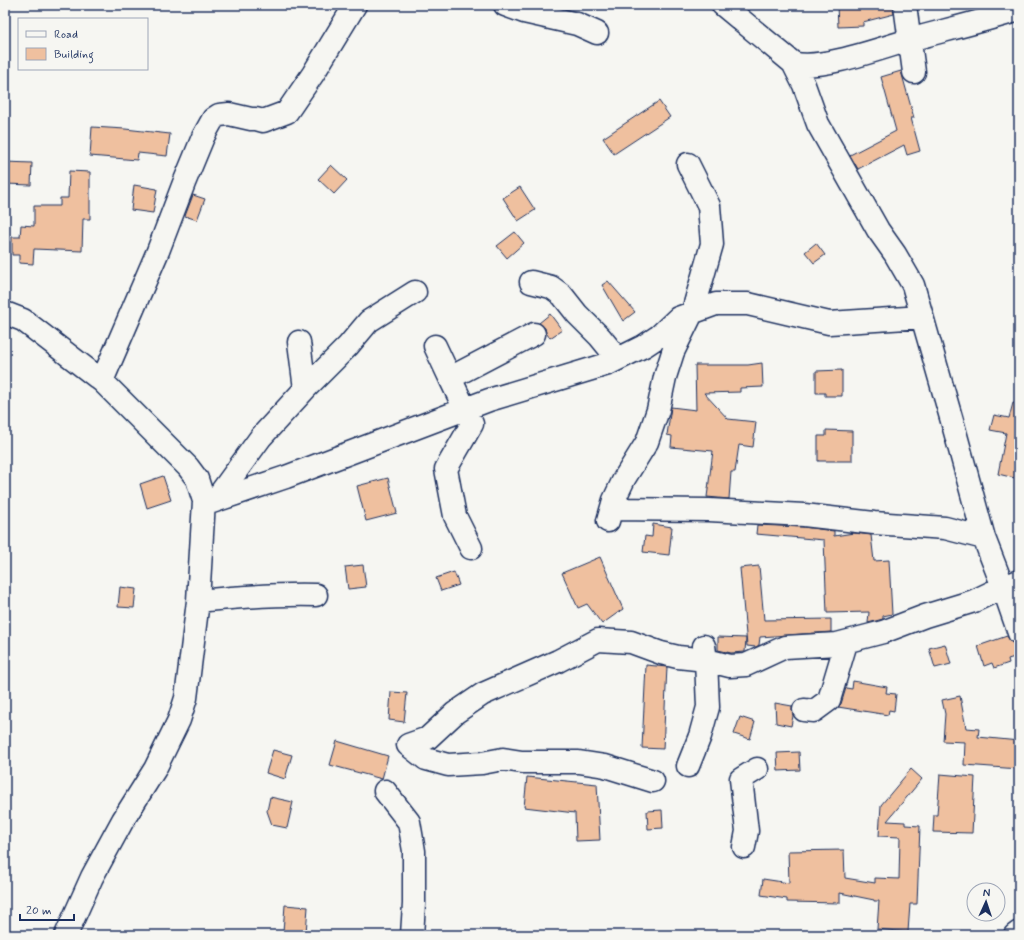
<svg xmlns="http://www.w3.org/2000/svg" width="1024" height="940" font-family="Mynerve,sans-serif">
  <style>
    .building { fill: #efc09f; stroke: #1b2f5e }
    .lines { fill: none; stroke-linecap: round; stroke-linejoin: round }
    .minor-casing { stroke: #1b2f5e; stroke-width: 25 }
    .minor { stroke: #f6f6f2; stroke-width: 22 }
  </style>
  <rect width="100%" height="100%" fill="#f6f6f2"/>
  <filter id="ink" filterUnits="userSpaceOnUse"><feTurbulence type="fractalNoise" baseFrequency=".025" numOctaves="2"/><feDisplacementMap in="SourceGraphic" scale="8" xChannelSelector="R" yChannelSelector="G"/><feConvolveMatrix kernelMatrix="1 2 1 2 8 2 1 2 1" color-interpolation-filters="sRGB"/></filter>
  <g filter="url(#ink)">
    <path class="building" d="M837,5h56l1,9 -31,8v4l-25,1z
      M901,71l13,47h-3l9,33 -13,4 -3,-10 -46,24 -8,-14 46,-24 -15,-54z
      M659,101l11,16 -56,37 -11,-16z
      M92,127l33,2 45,5 -3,22 -29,-3 -1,7 -47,-4z
      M5,162l27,1 -1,22 -26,-1z
      M331,165l16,15 -13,14 -16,-15z
      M69,171l21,1v47h-7l-1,32 -48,-2 -1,15 -14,-1v-8h-7v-18h8l1,-12 13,1v-20h26v-8h8z
      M134,185l23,4 -4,24 -22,-3z
      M520,187l15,23 -17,11 -15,-23z
      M193,195l12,4 -8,21 -12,-4z
      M515,232l9,11 -17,15 -10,-12z
      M816,243l9,12 -11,8 -9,-11z
      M608,281l27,31 -12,9 -21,-36z
      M550,314l12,16 -12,8 -4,-5 -1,-5 -6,-5z
      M762,363l1,24 -23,1v4l-36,1 24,26 28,3 -3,25 -14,-2 -4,27h-4l-2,27 -22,-2 6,-46 -42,-4 1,-11 -5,-1 4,-28 25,3 -1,-45h53z
      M842,370v26h-17v-3h-9v-22z
      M1013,403l6,1v75l-21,-5 8,-41 -16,-3 4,-15 15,3z
      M826,430l26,1v30h-34v-25h8z
      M163,476l8,24 -24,8 -7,-24z
      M388,478l9,35 -31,8 -9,-35z
      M653,524l19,3 -3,28 -26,-3 2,-16 7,1z
      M757,525l46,2 31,4v5l20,-3 17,2 3,26 15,-1 3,54 -9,2v3l-15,4 1,-11 -42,1 -3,-73 -68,-6z
      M600,557l23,52 -21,15 -15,-20 -9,4 -16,-35z
      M363,565l3,22 -18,2 -3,-22z
      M759,566l5,54 67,-1v13l-71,5 -1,8 -3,2 -9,-1 -7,-78z
      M454,572l5,13 -18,6 -5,-13z
      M120,587l16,2 -2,19 -16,-1z
      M1007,636l4,6 3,2 4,12 -10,3 1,4 -15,5 -2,-5 -8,3 -6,-20z
      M718,637l28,1 -1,14 -14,1 -13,-3z
      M945,644l6,20 -16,4 -6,-20z
      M646,665l21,2 -4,82 -21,-1z
      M853,681l34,6 -1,6 10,1 -2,17 -5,-1 -1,5 -50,-8 3,-3 5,-16 6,1z
      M391,692l16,1 -3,29 -15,-2z
      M960,696l6,32 13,1 -1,8 41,4v28l-55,-4 1,-23 -22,-1 2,-27 -3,-14z
      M775,703l17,3v3l1,7 -2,10 -15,-3z
      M740,717l15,5 -5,17 -16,-5z
      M337,741l51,15 -6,23 -52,-14z
      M273,750l19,5 -7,24 -19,-6z
      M799,752l1,18 -22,1 -1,-18z
      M911,769l11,10 -35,42 18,1v3l15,1 -3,78h-7l-2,28 -31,-3 2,-28h-5v-1l-34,-7v10l-53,-1v-3l-26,-4 2,-16 26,4 -1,-32 56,-1 1,28 30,5v-5l24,1 1,-42 -21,-1 2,-31z
      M940,774l35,3 -3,56 -39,-1 1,-17h3z
      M527,777l70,7 3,56 -24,1 -1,-28 -51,-6z
      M270,797l23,5 -6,26 -15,-3 -5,-14z
      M662,810l1,18 -15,1 -1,-18z
      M285,905l23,2 -2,26 -23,-1z"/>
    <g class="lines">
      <defs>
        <path id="minor" d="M505,5l19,7 53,12 20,9
          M723,5l70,58 11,22 14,39 60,106 17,24 18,31 41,143 30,110 19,49 16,46
          M905,5l9,67
          M793,63c26,8 89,-15 116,-23 37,-10 74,-19 110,-30
          M531,282l20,5 11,8 15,19 23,23 18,22
          M5,313l18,7 79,61 86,86 9,12 7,22 -6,100 -12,97 -7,22 -24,49 -32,51 -31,57 -26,58
          M299,342l6,47
          M435,346l15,32
          M102,381l56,-130 26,-68 19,-46 10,-18 6,-4 10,-1 22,5h5l7,2 24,-9 26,-38 42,-69
          M216,499l45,-62 44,-48 43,-43 21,-25 46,-29
          M204,501l8,1 74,-25 203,-77 119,-36 36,-18 15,-10 19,-18 38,-14h32l81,19 93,-6
          M612,509l97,1 95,5 70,8 71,5 39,10
          M608,521l6,-21 10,-21 23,-37 11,-32 7,-33 8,-25 20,-41 19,-67 -3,-38 -21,-42
          M471,548l-16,-32 -9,-47 26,-45 -22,-46 84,-44
          M198,601c39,-4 78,-7 118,-6
          M804,710l10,1 15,-11 17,-57
          M688,766l12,-30 8,-29 -2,-47 -2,-14
          M653,781l-48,-15 -26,-4h-57l-19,-3 -21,4 -34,2 -22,-6 -18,-14 20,-7 27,-25 28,-19 75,-33 40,-21 33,2 30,11 17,4 28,3 24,6 16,-1 39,-18 52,-3 46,-12 42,-16 49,-15 29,-14 16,-6
          M385,791l24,31 5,29v53l-2,31
          M744,847l3,-16 -6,-52 16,-10
          M1015,935l4,-3"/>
      </defs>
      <use href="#minor" class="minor-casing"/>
      <use href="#minor" class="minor"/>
    </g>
  </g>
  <rect width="1024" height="940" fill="none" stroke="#f6f6f2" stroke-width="20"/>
  <rect x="10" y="10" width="1004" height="920" fill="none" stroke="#1b2f5e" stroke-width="1.5" filter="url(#ink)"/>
  <rect x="18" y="18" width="130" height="52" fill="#f6f6f2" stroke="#9ea6b7"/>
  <rect x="26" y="31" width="20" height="6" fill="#f6f6f2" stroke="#9ea6b7"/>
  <text x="54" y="38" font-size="12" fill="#1b2f5e">Road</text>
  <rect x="26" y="48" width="20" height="12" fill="#efc09f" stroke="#9ea6b7"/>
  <text x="54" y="58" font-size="12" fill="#1b2f5e">Building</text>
  <g transform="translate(986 902) rotate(3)"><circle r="19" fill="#f6f6f2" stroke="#9ea6b7"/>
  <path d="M0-3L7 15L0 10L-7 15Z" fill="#1b2f5e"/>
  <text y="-6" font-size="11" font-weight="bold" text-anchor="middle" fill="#1b2f5e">N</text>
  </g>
  <path d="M20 914v6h54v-6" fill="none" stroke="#1b2f5e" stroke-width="2"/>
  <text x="26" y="914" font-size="12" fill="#1b2f5e" stroke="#f6f6f2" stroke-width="3" paint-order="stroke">20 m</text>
</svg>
